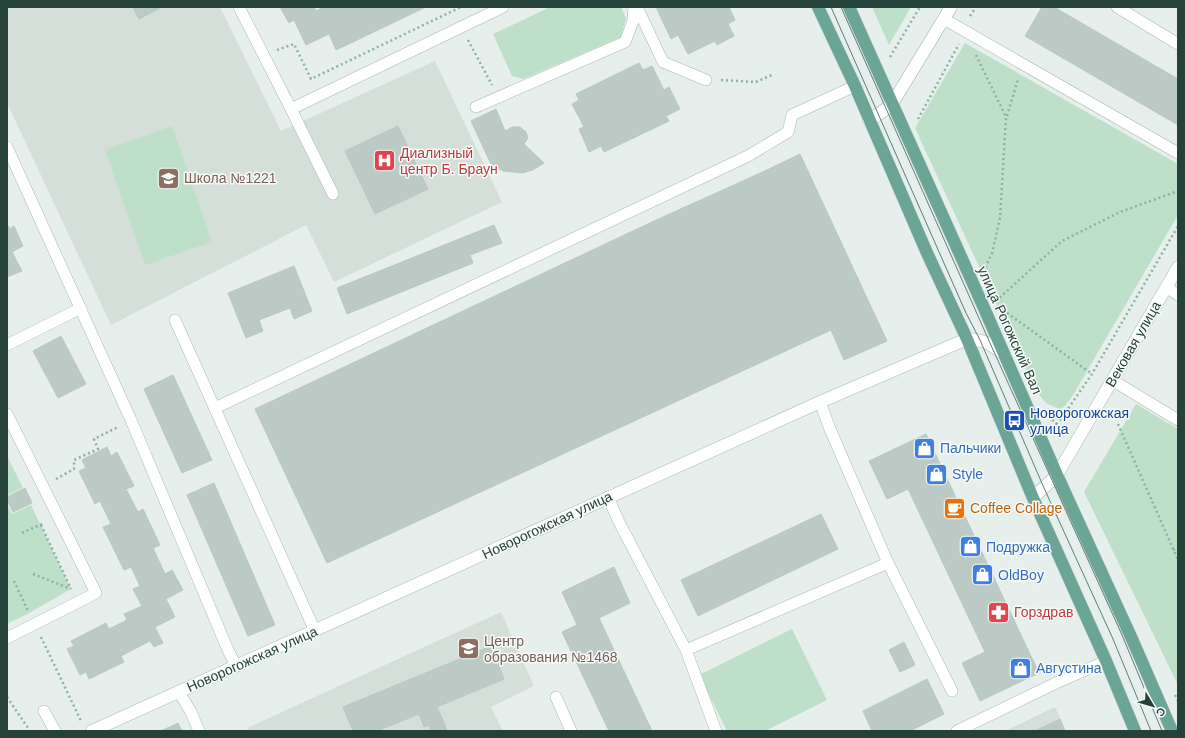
<svg xmlns="http://www.w3.org/2000/svg" width="1185" height="738" font-family="Helvetica,sans-serif">
  <style>
    .built { fill: #d4dfda }
    .green { fill: #bfe0c8 }
    .building { fill: #bbcac4; stroke: #b8c9c2 }
    .lines { fill: none; stroke-linecap: round; stroke-linejoin: round }
    .service-casing { stroke: #a8b8b2; stroke-width: 12 }
    .minor-casing { stroke: #a8b8b2; stroke-width: 13 }
    .primary-casing { stroke: #c2cac8; stroke-width: 13 }
    .path { stroke: #86b3a5; stroke-width: 2.5; stroke-dasharray: 2 3; stroke-linecap: butt }
    .service { stroke: #fff; stroke-width: 11 }
    .minor { stroke: #fff; stroke-width: 12 }
    .primary { stroke: #6aa596; stroke-width: 12 }
    .tram { stroke: #5f7d75; stroke-width: 1 }
    .labels { text-anchor: middle; stroke-width: 3; stroke-linejoin: round; paint-order: stroke }
    .health-label { font-size: 14px; fill: #be3a42; stroke: #f7fbf9; text-anchor: start }
    .education-label { font-size: 14px; fill: #785e54; stroke: #f7fbf9; text-anchor: start }
    .street-label { font-size: 14px; fill: #24423a; stroke: #f7fbf9 }
    .transit-label { font-size: 14px; fill: #164399; stroke: #f7fbf9; text-anchor: start }
    .shop-label { font-size: 14px; fill: #366cbe; stroke: #f7fbf9; text-anchor: start }
    .food-label { font-size: 14px; fill: #c56008; stroke: #f7fbf9; text-anchor: start }
  </style>
  <rect width="100%" height="100%" fill="#e6efeb"/>
  <path class="built" d="M7,7h213l61,124 154,-70 67,141 -168,80 -28,-57 -195,100 -104,-222z
    M501,612l33,74 -43,21 12,24h-254l-2,-3z
    M1055,707l11,24h-61z"/>
  <path class="green" d="M550,7h71l5,11 -5,19 -98,42 -11,-3 -19,-42z
    M872,7h39l-22,38z
    M965,43l213,121v51l-105,180 -9,12 -5,2 -13,-6 -9,-11 -122,-264z
    M172,126l40,116 -67,23 -40,-115z
    M1136,404l42,25v256l-94,-193z
    M7,456l16,32 -16,7z
    M7,504l5,10 19,-9 40,84 -42,24 -22,11z
    M792,629l35,71 -62,31h-38l-28,-56z"/>
  <path class="building" d="M133,7h29l-23,12z
    M280,7h34l2,4 8,-4h102l-90,43 -7,-16 -23,11 -12,-25 -5,3z
    M656,7h73l6,13 -7,4 6,12 -17,9 -2,-4 -27,13 -10,-19 -7,4z
    M1042,7h12l124,72v46l-153,-89z
    M639,63l4,7 9,-4 12,24 5,-3 11,22 -14,7 3,5 -65,31 -3,-6 -12,6 -10,-23 5,-2 -12,-23 7,-4 -3,-6z
    M496,109l9,22 7,-4h8l6,5 2,6 -4,6 20,19 -11,7 -11,3 -19,-2 -12,-7 -20,-43z
    M398,126l30,63 -53,25 -30,-63z
    M800,154l87,187 -43,19 -13,-30 8,-6 -72,-154z
    M767,170l72,154 -8,6 -504,233 -72,-154 399,-188z
    M7,224l3,5 4,-3 9,20 -11,6 10,19 -15,6z
    M494,225l8,18 -32,12 3,8 -126,51 -10,-26z
    M294,266l18,45 -18,8 -4,-11 -31,12 4,11 -17,7 -18,-45z
    M61,336l25,48 -28,14 -25,-47z
    M173,375l39,85 -30,13 -38,-84z
    M926,434l113,239 -59,28 -18,-38 23,-11 -77,-163 -21,10 -18,-38z
    M107,447l4,9 6,-4 17,34 -8,3 12,23 5,-3 17,36 -7,3 12,26 7,-4 11,20 -17,9 9,18 -20,10 8,16 -9,4 -4,-6 -29,15 3,6 -35,17 -3,-7 -6,3 -13,-26 7,-3 -3,-5 35,-18 3,6 18,-9 -3,-6 18,-8 -9,-17 7,-3 -9,-19 -7,3 -21,-43 8,-3 -11,-23 -5,3 -16,-33 7,-3 -4,-8z
    M214,483l61,142 -27,11 -61,-141z
    M25,488l7,15 -19,9 -6,-12v-3z
    M821,514l17,35 -140,67 -17,-36z
    M614,567l16,36 -31,15 53,113h-43l-47,-99 15,-7 -15,-33z
    M904,642l11,23 -15,7 -11,-22z
    M491,646l13,33 -67,28 6,13 -19,7 -5,-13 -42,17h-24l-10,-24z
    M927,679l17,35 -34,17h-38l-9,-20z
    M1060,719l5,12h-30z
    M443,720l4,11h-16l-2,-6z
    M178,723l4,8h-21z"/>
  <g class="lines">
    <defs>
      <path id="service" d="M239,7l52,102 212,-102
        M637,7l26,55 43,18
        M1117,7l61,37
        M944,19l234,134
        M476,107l149,-65 8,-21 1,-14
        M291,109l42,85
        M7,147l124,273 97,230 8,16
        M1166,287l12,8
        M175,320l140,311
        M7,345l74,-37
        M1112,380l66,40
        M820,402l10,27 58,134 64,128
        M215,408l533,-252 40,-24 4,-17 63,-29
        M7,414l89,179 -89,45
        M608,497l11,25 67,128 30,81
        M686,650l202,-87
        M179,692l12,20 8,19
        M556,697l15,34
        M44,711l11,20
        M957,731l99,-48 50,-22"/>
      <path id="minor" d="M869,120l10,-6 13,-10 59,-97
        M1033,498l24,-23 121,-208
        M92,731l728,-329 147,-63c18,1 22,4 37,15"/>
      <path id="primary" d="M818,7l37,79 72,167 40,86 66,159 73,163 29,70
        M849,7l135,301 73,167 75,164 40,92"/>
    </defs>
    <use href="#service" class="service-casing"/>
    <use href="#minor" class="minor-casing"/>
    <use href="#primary" class="primary-casing"/>
    <path class="path" d="M970,16l6,-9
      M468,40l24,45
      M277,50l17,-6 17,35 150,-72
      M976,55l30,62 -6,101 -8,35 -8,17
      M890,57l30,-50
      M721,80l35,2 16,-7
      M1007,116l11,-37
      M918,119l41,-75
      M996,301l66,-60 58,-29 58,-21
      M1003,310l89,64
      M1049,416l7,8 5,14
      M1056,424l5,-5 31,-45 86,-148
      M1118,424l60,136
      M56,479l18,-10v-9l24,-11 -4,-10 24,-12
      M41,525l30,64
      M22,533l20,-9
      M1173,550l5,-3
      M33,574l38,15
      M14,581l14,30
      M41,637l40,84
      M1175,695l3,6
      M7,697l23,34"/>
    <use href="#service" class="service"/>
    <use href="#minor" class="minor"/>
    <use href="#primary" class="primary"/>
    <path class="tram" d="M831,7l135,306 14,27 64,148 69,151 38,92
      M841,7l149,336 132,292 40,96"/>
  </g>
  <defs>
    <symbol id="hospital-square" viewBox="-11 -11 22 22"><rect x="-9" y="-9" width="18" height="18" rx="4" fill="#e0444e" stroke="#f7fbf9"/><path d="M-5-5h3v3.5h4V-5h3V5h-3V1.5h-4V5h-3Z" fill="#fff"/></symbol>
    <symbol id="school-square" viewBox="-11 -11 22 22"><rect x="-9" y="-9" width="18" height="18" rx="4" fill="#8d6e63" stroke="#f7fbf9"/><path d="M0-5L7-2L0 1L-7-2ZM-4 1L0 2.5L4 1V4Q0 6-4 4Z" fill="#fff"/></symbol>
    <symbol id="bus-square" viewBox="-11 -11 22 22"><rect x="-9" y="-9" width="18" height="18" rx="4" fill="#1a4fb4" stroke="#f7fbf9"/><path d="M-5-6H5V4H4V6H2V4H-2V6H-4V4H-5ZM-3.5-4V0h7V-4ZM-3.5 1.2v1.5H-2V1.2ZM2 1.2v1.5H3.5V1.2Z" fill="#fff"/></symbol>
    <symbol id="shop-square" viewBox="-11 -11 22 22"><rect x="-9" y="-9" width="18" height="18" rx="4" fill="#3f7fe0" stroke="#f7fbf9"/><path d="M-5-2.5h2.3a2.7 3.5 0 0 1 5.4 0H5L5.5 6h-11ZM-1.5-2.5h3a1.5 2.3 0 0 0-3 0Z" fill="#fff"/></symbol>
    <symbol id="cafe-square" viewBox="-11 -11 22 22"><rect x="-9" y="-9" width="18" height="18" rx="4" fill="#e8710a" stroke="#f7fbf9"/><path d="M-5.5-4.5H6V0H3Q3 3.5 0 3.5H-2.5Q-5.5 3.5-5.5 0ZM3-3.2v2h1.7v-2ZM-6 4.5H4V6H-6Z" fill="#fff"/></symbol>
    <symbol id="pharmacy-square" viewBox="-11 -11 22 22"><rect x="-9" y="-9" width="18" height="18" rx="4" fill="#e0444e" stroke="#f7fbf9"/><path d="M-2-6h4v4h4v4h-4v4h-4v-4h-4v-4h4Z" fill="#fff"/></symbol>
  </defs>
  <g fill-rule="evenodd">
    <use href="#hospital-square" x="372" y="148" width="25" height="25"/>
    <use href="#school-square" x="156" y="166" width="25" height="25"/>
    <use href="#bus-square" x="1002" y="408" width="25" height="25"/>
    <use href="#shop-square" x="912" y="436" width="25" height="25"/>
    <use href="#shop-square" x="924" y="462" width="25" height="25"/>
    <use href="#cafe-square" x="942" y="496" width="25" height="25"/>
    <use href="#shop-square" x="958" y="534" width="25" height="25"/>
    <use href="#shop-square" x="970" y="562" width="25" height="25"/>
    <use href="#pharmacy-square" x="986" y="600" width="25" height="25"/>
    <use href="#school-square" x="456" y="636" width="25" height="25"/>
    <use href="#shop-square" x="1008" y="656" width="25" height="25"/>
  </g>
  <g class="labels">
    <g class="health-label">
      <text x="400" y="158">Диализный<tspan x="400" dy="16">центр Б. Браун</tspan></text>
      <text x="1014" y="617">Горздрав</text>
    </g>
    <g class="education-label">
      <text x="184" y="183">Школа №1221</text>
      <text x="484" y="646">Центр<tspan x="484" dy="16">образования №1468</tspan></text>
    </g>
    <g class="street-label">
      <text transform="translate(1010 330) rotate(66)" y="5">улица Рогожский Вал</text>
      <text transform="translate(1133 344) rotate(-60)" y="5">Вековая улица</text>
      <text transform="translate(547 525) rotate(-25)" y="5">Новорогожская улица</text>
      <text transform="translate(252 659) rotate(-24)" y="5">Новорогожская улица</text>
    </g>
    <g class="transit-label">
      <text x="1030" y="418">Новорогожская<tspan x="1030" dy="16">улица</tspan></text>
    </g>
    <g class="shop-label">
      <text x="940" y="453">Пальчики</text>
      <text x="952" y="479">Style</text>
      <text x="986" y="552">Подружка</text>
      <text x="998" y="580">OldBoy</text>
      <text x="1036" y="673">Августина</text>
    </g>
    <g class="food-label">
      <text x="970" y="513">Coffee Collage</text>
    </g>
  </g>
  <rect width="1185" height="738" fill="none" stroke="#24423a" stroke-width="16"/>
  <g transform="translate(1153 706) rotate(128)" stroke="#f7fbf9" stroke-width="3" paint-order="stroke">
  <path d="M0-3L7 15L0 10L-7 15Z" fill="#24423a"/>
  <text y="-6" font-size="11" font-weight="bold" text-anchor="middle" fill="#24423a">С</text>
  </g>
</svg>
